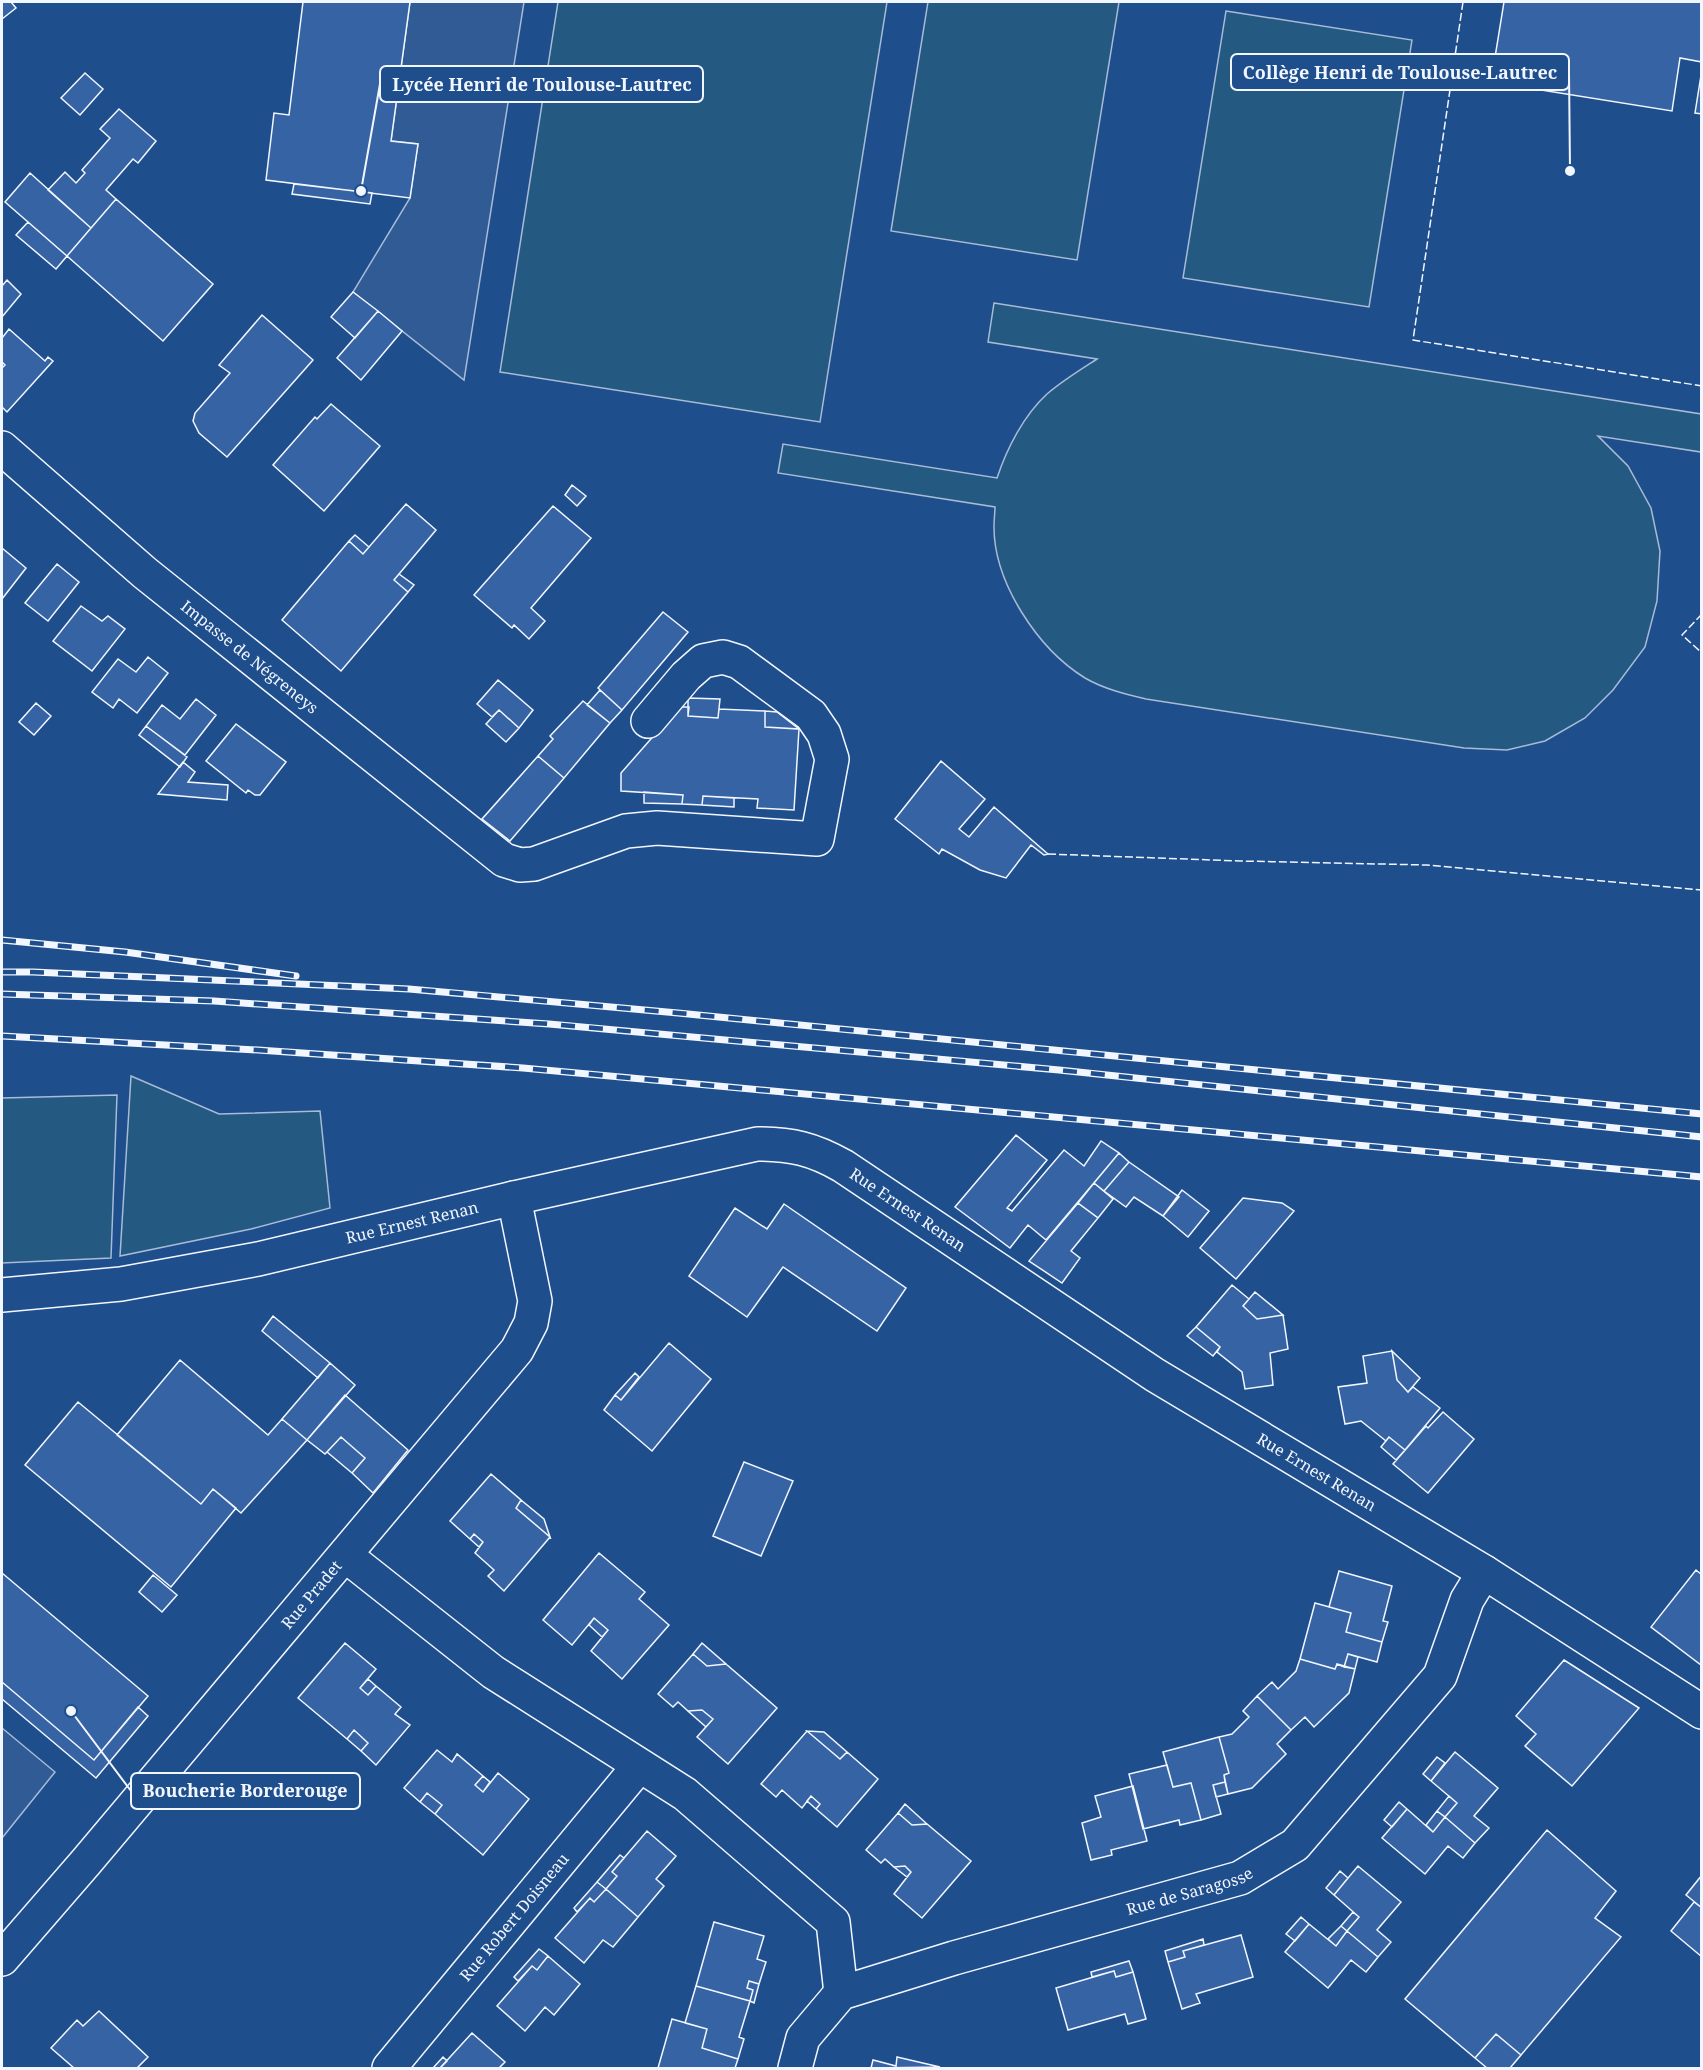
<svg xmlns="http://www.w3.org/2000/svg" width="1703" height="2070" font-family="'Noto Serif',serif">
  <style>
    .green { fill: #245a82; stroke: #a8bbd7; stroke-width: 1.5 }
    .parking { fill: #305b95; stroke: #a8bbd7; stroke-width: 1.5 }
    .building { fill: #3563a3; stroke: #f2f6ff; stroke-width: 1.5 }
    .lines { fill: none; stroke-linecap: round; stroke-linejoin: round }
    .minor-casing { stroke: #f2f6ff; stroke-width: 36 }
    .minor { stroke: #1f4e8c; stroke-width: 33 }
    .rail-casing { stroke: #f2f6ff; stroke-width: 7 }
    .rail { stroke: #1f4e8c; stroke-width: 4.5; stroke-dasharray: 14; stroke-linecap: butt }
    .fence { stroke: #f2f6ff; stroke-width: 1.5; stroke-dasharray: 8 3; stroke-linecap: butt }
    .labels { text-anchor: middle; stroke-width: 4.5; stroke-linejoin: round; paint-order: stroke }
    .street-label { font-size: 16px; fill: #f2f6ff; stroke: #1f4e8c }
    .leader { fill: none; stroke: #f2f6ff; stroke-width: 2 }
    .callout-dot { fill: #f2f6ff; stroke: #1f4e8c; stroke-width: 2 }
    .callout { fill: #1f4e8c; stroke: #f2f6ff; stroke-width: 2 }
    .callout-label { font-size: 18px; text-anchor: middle; font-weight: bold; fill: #f2f6ff }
  </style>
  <rect width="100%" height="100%" fill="#1f4e8c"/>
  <path class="green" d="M558,2h329l-67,420 -320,-50z
    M928,2h191l-42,258 -186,-29z
    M1226,11l186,29 -43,267 -186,-29z
    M994,303l707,111v38l-103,-16 30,30 23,42 9,43 -3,50 -12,46 -32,43 -28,28 -40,23 -38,9 -43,-2 -318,-49c-21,-5 -42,-10 -61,-21 -47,-29 -92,-96 -91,-153 0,-6 1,-12 1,-18l-217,-34 5,-29 214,34c10,-30 27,-63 50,-84 15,-13 33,-24 50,-35l-109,-17z
    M131,1076l88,38 101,-3 10,97 -79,21 -131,27z
    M117,1095l-6,163 -109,5v-165z"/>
  <path class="parking" d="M410,2h114l-60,378 -111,-88 57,-94 8,-54 -27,-3z
    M2,1728l53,44 -53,66z"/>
  <path class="building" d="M2,2h9l5,6 -14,11z
    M303,2h107l-19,139 27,3 -8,54 -144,-18 8,-67 15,2z
    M1504,2h198v60l-22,-4 -8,53 -181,-29z
    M1702,69v45l-7,-1z
    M85,73l18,16 -23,26 -19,-17z
    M119,109l37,32 -18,22 -5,-4 -27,31 10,9 -25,29 -43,-38 17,-18 11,11 9,-10 -3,-3 28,-32 -10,-9z
    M30,173l61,55 -24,28 -62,-54z
    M294,184l78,9 -2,11 -78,-10z
    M116,199l97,85 -50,57 -96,-85z
    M28,222l39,34 -11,13 -40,-34z
    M7,280l14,14 -19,23v-31z
    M353,292l25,19 -23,27 -24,-21z
    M378,311l24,20 -41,49 -24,-22z
    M262,315l51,45 -86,97 -28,-24 -6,-12 2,-8 35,-40 -11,-8z
    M9,329l36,32 3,-4 5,4 -46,51 -5,-5v-39l3,-3 -3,-3v-24z
    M331,404l49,42 -56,65 -51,-46 42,-48 2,2z
    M572,485l14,11 -9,10 -12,-11z
    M406,504l30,26 -42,50 14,12 -67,79 -59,-51 67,-79 14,13z
    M553,506l38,32 -60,70 14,13 -16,18 -15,-14 -2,3 -38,-33z
    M355,535l14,12 -6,7 -14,-13z
    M2,548l24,20 -24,31z
    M57,564l22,18 -31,39 -23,-18z
    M399,574l15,11 -6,7 -14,-12z
    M81,606l21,15 6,-5 17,13 -33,42 -39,-30z
    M663,612l25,20 -66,78 -24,-22z
    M148,657l20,16 -31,40 -18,-14 -6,9 -21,-16 26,-33 18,13z
    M498,680l35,30 -14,18 -20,-18 -7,7 -15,-13z
    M600,690l22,20 -12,13 -23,-18z
    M688,698l32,1 -2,19 -30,-2z
    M196,699l20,16 -31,40 -39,-29 16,-21 18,14z
    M583,701l27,22 -46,55 -26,-22 15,-17 -3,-3z
    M36,703l15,13 -17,19 -15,-13z
    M679,707h10l-1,9 30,2 1,-9 46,2v16l34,2 -5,81 -37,-2 1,-9 -55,-3 -1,9 -20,-1 1,-9 -62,-4v-18z
    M499,710l20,18 -13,14 -20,-18z
    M765,711l12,1 22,17 -34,-2z
    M236,724l50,38 -26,33h-5l-7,-5 -2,3 -40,-32z
    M146,726l41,31 -7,10 -41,-32z
    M538,756l26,22 -54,63 -28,-22z
    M941,761l44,38 -26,30 10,8 25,-30 54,47 -4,1 -13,-10 -25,33 -26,-8 -38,-21 -3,5 -44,-35z
    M183,762l12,10 -7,10 40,3 -1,15 -69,-6z
    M644,792l39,3 -1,9 -38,-1z
    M703,796l31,2v9l-32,-2z
    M1016,1135l31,25 -40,48 5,3 52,-61 20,16 17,-25 18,12 -73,87 -18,-15 -18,23 -55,-41z
    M1119,1153l10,9 -25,29 -10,-8z
    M1129,1162l50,35 -16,19 -29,-19 -8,10 -22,-16z
    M1094,1183l19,16 -15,19 -20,-15z
    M1182,1190l27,21 -21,26 -25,-21z
    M1243,1198l39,5 12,8 -58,68 -36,-31z
    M1078,1203l20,15 -27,33 9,7 -18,25 -33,-22z
    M784,1204l122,84 -29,43 -94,-64 -36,50 -58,-41 46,-68 32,21z
    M1232,1285l17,14 -6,7 14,13 26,-4 5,34 -18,4 3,32 -28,4 -3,-17 -25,-20 3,-5 -24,-20z
    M1255,1292l28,23 -26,4 -14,-13z
    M273,1316l57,47 -12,15 -56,-47z
    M1196,1327l24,20 -7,9 -26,-20z
    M669,1343l42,36 -59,72 -48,-41 11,-15 6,5z
    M1392,1351l28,27 -12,14 -11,-12z
    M1392,1351l5,29 11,12 5,-5 27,21 -35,42 -16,-13 -3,4 -25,-20 -16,3 -7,-37 29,-4 -4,-27z
    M180,1360l88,75 14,-16 25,21 -66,73 -28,-24 -12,15 -84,-69z
    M330,1363l25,22 -48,55 -25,-21z
    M635,1373l4,4 -18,23 -6,-5z
    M345,1395l63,55 -35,43 -21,-20 13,-15 -24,-21 -16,17 -18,-14z
    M78,1402l123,102 12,-15 23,19 -65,79 -146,-122z
    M1443,1412l31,27 -46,54 -35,-29 33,-38 2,2z
    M341,1437l24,21 -13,15 -25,-21z
    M1389,1437l16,13 -9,10 -15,-13z
    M744,1462l49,19 -32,75 -48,-20z
    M491,1474l30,26 -5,8 34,29 -46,54 -16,-15 6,-6 -19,-17 8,-11 -9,-8 -4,5 -20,-18z
    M521,1500l23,19 6,18 -34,-29z
    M474,1534l9,8 -4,5 -9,-8z
    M599,1553l46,39 -6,7 30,26 -47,54 -31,-28 17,-21 -14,-12 -22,27 -29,-25z
    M1696,1570l6,5 -1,90 -50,-38z
    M1339,1571l53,15 -9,35 5,1 -6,20 -36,-10 5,-19 -22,-6z
    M2,1573l146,123 -54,64 -92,-78z
    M153,1575l24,20 -15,17 -23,-20z
    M1315,1603l36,10 -5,19 36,10 -5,20 -29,-8 -4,13 -7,-3 -2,5 -35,-10z
    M594,1618l14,12 -6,7 -13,-12z
    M345,1643l31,26 -16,19 8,7 8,-9 25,21 -6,7 15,11 -34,40 -15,-14 7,-8 -14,-13 -7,9 -49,-41z
    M702,1643l24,21 -19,2 -14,-12z
    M693,1654l14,12 19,-2 51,44 -49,56 -31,-27 16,-18 -11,-9 -14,1 -10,-9 -5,5 -15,-13z
    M1348,1654l10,3 -3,12 -11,-2z
    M1300,1659l35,10 2,-5 18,5 -6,24 -35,34 -9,-10 -14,13 -34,-34 15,-14 6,7 18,-18z
    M1564,1660l75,48 -67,78 -47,-40 11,-12 -20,-18z
    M368,1679l8,7 -8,9 -8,-7z
    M2,1682l92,78 44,-53 10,9 -52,62 -94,-79z
    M1257,1696l34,34 -14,14 9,10 -34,34 -24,6 -4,-19 5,-2 -10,-36 13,-3 17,-17 -6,-6z
    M702,1710l11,9 -7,8 -18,-16z
    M354,1730l14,13 -7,8 -14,-12z
    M807,1731l33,28 7,-7 31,27 -41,48 -21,-18 4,-5 -9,-8 -9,12 -20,-18 -6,7 -15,-13z
    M807,1731l17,1 23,20 -7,7z
    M1219,1737l10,36 -5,2 1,7 -12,3 8,29 -20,6 -10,-37 -18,4 -10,-35z
    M437,1750l15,12 5,-8 26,22 -8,9 8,7 15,-19 31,26 -46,56 -48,-41 7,-9 -15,-12 -7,9 -16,-14z
    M1455,1752l43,36 -24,28 15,12 -14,15 -30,-26 12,-14 -26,-22z
    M1437,1757l8,6 -14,18 -8,-7z
    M1167,1765l6,22 18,-4 10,37 -21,5 -1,-5 -36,9 -14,-55z
    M483,1776l7,6 -7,10 -8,-7z
    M1225,1782l3,12 -12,3 -3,-12z
    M1133,1786l14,55 -36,9 1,5 -21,5 -9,-37 19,-6 -6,-21z
    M427,1793l15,12 -7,9 -15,-12z
    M811,1796l9,8 -4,5 -9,-8z
    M1449,1796l8,7 -12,14 -8,-6z
    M1399,1802l8,7 -15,18 -8,-7z
    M905,1804l22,20 -15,1 -14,-12z
    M1407,1809l26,23 12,-15 30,26 -12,15 -15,-12 -23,28 -43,-36z
    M1437,1811l8,6 -12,15 -7,-7z
    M898,1813l14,12 15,-1 44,37 -49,57 -28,-24 17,-22 -6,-6 -11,1 -9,-8 -4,4 -15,-13z
    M1547,1830l69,61 -21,27 26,19 -100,118 -25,-21 -21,24 -70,-59z
    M647,1831l29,25 -20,23 8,7 -26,31 -32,-28 11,-13 -5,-4z
    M620,1855l4,3 -12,14 5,4 -11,13 -9,-7z
    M905,1866l6,6 -4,5 -13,-10z
    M1358,1866l43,36 -24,28 14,12 -13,15 -31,-26 12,-14 -25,-22z
    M1340,1871l8,7 -14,17 -8,-7z
    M1702,1875v33l-16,-13z
    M597,1882l9,7 -12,13 -4,-4 -13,14 -3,-4z
    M606,1889l32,28 -25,30 -10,-7 -19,23 -29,-25 35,-40 4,4z
    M1694,1902l8,6v49l-31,-26z
    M1353,1912l6,5 -12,14 -6,-5z
    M1301,1917l8,7 -14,17 -9,-7z
    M714,1922l50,14 -7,23 9,3 -7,22 -10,-3 -2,7 6,2 -3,11 -54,-15z
    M1309,1924l27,22 11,-15 31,26 -12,15 -15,-12 -23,28 -43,-36z
    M1341,1926l6,5 -11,15 -8,-7z
    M1241,1935l12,42 -57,17 4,9 -18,6 -14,-47 17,-5 -2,-6z
    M1203,1939l1,6 -21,6 2,6 -17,5 -3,-11z
    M539,1949l9,7 -11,14 -5,-4 -14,15 -4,-4z
    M548,1956l32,28 -26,31 -9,-8 -20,24 -28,-25 35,-40 5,4z
    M1129,1961l4,11 -17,5 -2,-6 -22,6 -1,-5z
    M1114,1971l2,6 17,-5 13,47 -18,5 -3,-10 -57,16 -12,-42z
    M749,1981l10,3 -5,19 -4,-2 3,-11 -6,-2z
    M696,1986l54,15 -11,36 5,2 -6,20 -36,-11 5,-19 -22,-6z
    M99,2011l49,46 -11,11h-63l-23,-20 26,-28 6,6z
    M672,2019l35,10 -5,19 36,11 -3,9h-77z
    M472,2033l33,29 -6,6h-59z
    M1496,2034l25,21 -11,13h-23l-12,-10z
    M443,2057l4,4 -7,7h-7z
    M897,2057l43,10 -69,1 2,-8 23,6z"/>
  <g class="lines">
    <defs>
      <g id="minor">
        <path id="s1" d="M2,448l143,125 359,287 16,5 14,-1 92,-33 31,-3 160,11 15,-80 -8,-25 -13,-19 -72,-53 -16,-5 -20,4 -17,15 -38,45"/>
        <path id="s2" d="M2,1295l119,-11 137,-25 256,-61 243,-54c35,0 56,5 86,22l312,209 329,197 218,140"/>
        <path d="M345,1555l148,117 192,122 148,128 8,71"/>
        <path id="s3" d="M2,1959l84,-97 431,-512 14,-27 4,-22 -21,-103"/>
        <path id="s4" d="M389,2068l250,-302"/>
        <path id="s5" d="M795,2068l8,-30 38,-45 113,-35 286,-80 55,-33 145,-169 27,-76 17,-28"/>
      </g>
    </defs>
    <use href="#minor" class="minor-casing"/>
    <use href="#minor" class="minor"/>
    <defs>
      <path id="rail" d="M2,940l123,12 171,24
        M2,972h31l376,17 269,24 1024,101
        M2,994l212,7 335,23 510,46 643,67
        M2,1036l256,14 265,18 1179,109"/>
    </defs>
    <use href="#rail" class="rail-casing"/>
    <use href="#rail" class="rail"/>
    <path class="fence" d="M1463,2l-50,338 289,46
      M1702,614l-20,21 20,18
      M1048,854l192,7 187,4 275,25"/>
  </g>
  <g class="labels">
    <g class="street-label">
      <text dy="6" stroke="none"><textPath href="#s1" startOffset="324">Impasse de Négreneys</textPath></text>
      <text dy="6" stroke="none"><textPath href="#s2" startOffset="939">Rue Ernest Renan</textPath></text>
      <text dy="6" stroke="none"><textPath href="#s2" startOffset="417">Rue Ernest Renan</textPath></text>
      <text dy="6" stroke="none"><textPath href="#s2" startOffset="1425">Rue Ernest Renan</textPath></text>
      <text dy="6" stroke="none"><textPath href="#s3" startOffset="478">Rue Pradet</textPath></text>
      <text dy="6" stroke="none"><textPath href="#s5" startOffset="453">Rue de Saragosse</textPath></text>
      <text dy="6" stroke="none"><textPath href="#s4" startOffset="196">Rue Robert Doisneau</textPath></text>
    </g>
  </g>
  <path class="leader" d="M1570 171L1569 72M361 191L380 84M71 1711L131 1791"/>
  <g class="callout-dot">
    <circle cx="1570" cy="171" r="6"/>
    <circle cx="361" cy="191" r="6"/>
    <circle cx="71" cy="1711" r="6"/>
  </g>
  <g class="callout">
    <rect x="1231" y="54" width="338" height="36" rx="6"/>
    <rect x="380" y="66" width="323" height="36" rx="6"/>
    <rect x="131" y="1773" width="229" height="36" rx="6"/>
  </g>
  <g class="callout-label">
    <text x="1400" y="79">Collège Henri de Toulouse-Lautrec</text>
    <text x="542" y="91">Lycée Henri de Toulouse-Lautrec</text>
    <text x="245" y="1797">Boucherie Borderouge</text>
  </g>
  <rect width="1703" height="2070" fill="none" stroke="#f2f6ff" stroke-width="6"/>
</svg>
